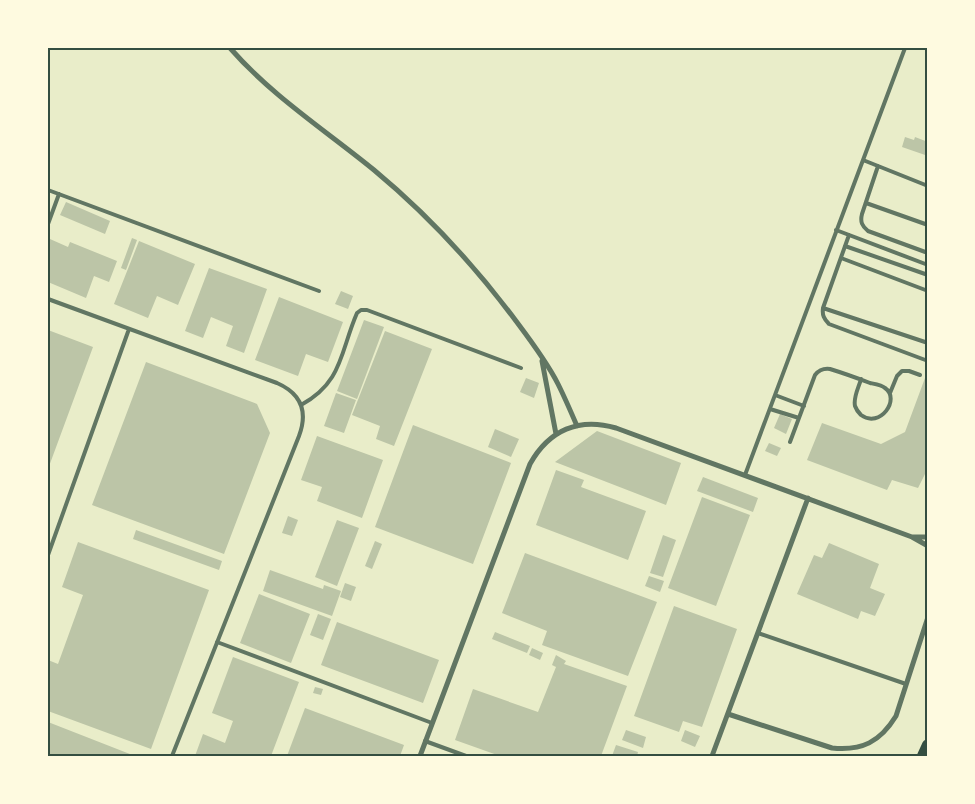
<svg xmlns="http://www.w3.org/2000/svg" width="975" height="804" font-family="Mulish,sans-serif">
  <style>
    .building { fill: #bcc5a7 }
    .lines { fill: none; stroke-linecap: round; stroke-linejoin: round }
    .service { stroke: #617663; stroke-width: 4 }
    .minor { stroke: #617663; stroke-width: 5 }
    .primary { stroke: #344e41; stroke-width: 12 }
    .neatline { fill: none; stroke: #344e41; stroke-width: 2 }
  </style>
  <rect width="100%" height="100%" fill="#e9edc9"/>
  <path class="building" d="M905,137l9,3 1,-3 13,5v14l-26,-9z
    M66,202l44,19 -5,13 -45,-19z
    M132,238l5,2 -11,30 -5,-2z
    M50,239l18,8 2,-5 47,19 -8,21 -15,-6 -8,22 -38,-16v-36z
    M139,241l56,23 -17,41 -21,-9 -9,22 -34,-14z
    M209,268l58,21 -23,64 -18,-7 7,-20 -22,-9 -8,21 -18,-7z
    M341,291l12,5 -5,13 -13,-5z
    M279,297l64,25 -15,40 -22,-8 -8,22 -43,-16z
    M364,320l20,7 -27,72 -20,-8z
    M48,330l45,17 -45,122z
    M385,331l47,18 -38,97 -18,-7 4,-13 -28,-11z
    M146,362l111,42 13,29 -46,121 -132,-49z
    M526,378l13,5 -5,15 -14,-6z
    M925,378l3,1v96l-3,-1 -7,14 -26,-8 -5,10 -80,-30 15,-37 59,21 24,-12z
    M336,393l20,7 -12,33 -20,-7z
    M780,414l12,5 -6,15 -12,-6z
    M413,425l98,38 -38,101 -98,-37z
    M495,429l24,10 -8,18 -23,-10z
    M597,431l84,32 -15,42 -111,-43z
    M317,436l66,24 -21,58 -45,-17 5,-14 -21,-7z
    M769,443l12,5 -4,8 -12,-5z
    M556,470l28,10 -3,7 65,24 -18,49 -92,-35z
    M703,477l55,21 -5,14 -56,-21z
    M702,497l48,18 -34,91 -48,-18z
    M288,516l10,4 -6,16 -10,-3z
    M337,520l22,8 -22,58 -22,-9z
    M136,530l86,31 -3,9 -86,-31z
    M663,535l13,5 -13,37 -13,-4z
    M375,541l7,3 -10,25 -7,-3z
    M78,542l131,48 -58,159 -103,-38v-51l10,4 25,-69 -21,-8z
    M829,543l50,21 -9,24 15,6 -10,22 -14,-5 -3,8 -61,-25 17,-39 8,3z
    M525,553l132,49 -29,74 -86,-31 5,-14 -45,-18z
    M270,570l53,19 1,-4 17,6 -9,25 -69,-25z
    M649,576l15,5 -4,11 -15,-6z
    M345,583l11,4 -5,14 -11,-4z
    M259,594l51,20 -19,49 -51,-20z
    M674,606l63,23 -35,98 -19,-6 -4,11 -45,-16z
    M318,614l13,5 -8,21 -13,-5z
    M337,622l102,38 -16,43 -102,-38z
    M495,632l35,14 -3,7 -35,-14z
    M532,648l11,5 -3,7 -11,-5z
    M556,655l10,6 -2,3 63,22 -26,70h-101l-45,-16 18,-51 65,23 18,-45 -4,-2z
    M233,657l66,25 -28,74h-76l8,-22 22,9 8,-22 -21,-8z
    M315,687l8,2 -2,6 -8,-2z
    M305,708l99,37 -4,11h-113z
    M48,722l87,34h-87z
    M626,730l20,7 -3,11 -21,-8z
    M685,730l15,6 -5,11 -14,-6z
    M616,745l22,7 -1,4h-25z"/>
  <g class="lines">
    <path class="service" d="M863,160l65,26
      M878,166l-16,48c-2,8 0,12 6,17l60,22
      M48,190l271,101
      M866,203l62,22
      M48,224l11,-30
      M836,230l92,35
      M849,235l-26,73c-1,7 1,11 6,16l99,37
      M845,246l83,29
      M841,258l87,33
      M48,299l229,84c25,11 31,29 22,53l-127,320
      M823,308l105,35
      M890,393l7,-17 5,-5h7l11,4
      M775,395l29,11
      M301,405c42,-23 39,-53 56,-92l4,-3h6l154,58
      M770,409l29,9
      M790,442l25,-67c4,-5 8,-7 15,-6 13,4 27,9 40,14 5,1 12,2 15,5 16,11 -5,41 -24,27 -2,-2 -5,-6 -6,-9 -2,-9 4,-19 6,-27
      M745,475l160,-427
      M48,555l81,-226
      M758,633l148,51
      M217,642l215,81
      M425,741l41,15"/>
    <path class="minor" d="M230,48c42,48 95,82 144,122 53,44 101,96 142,151 15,20 31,41 42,63 7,14 13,28 19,42
      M542,361l14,73
      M913,537h15
      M728,714l104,34c30,3 48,-6 64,-32l32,-99
      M420,756l110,-292c19,-34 49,-47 86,-36l296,109 16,9
      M712,756l96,-258"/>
    <path class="primary" d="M923,756l5,-11"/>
  </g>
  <rect width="975" height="804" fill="none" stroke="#fefae0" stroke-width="98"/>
  <rect x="49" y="49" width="877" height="706" class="neatline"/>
</svg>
